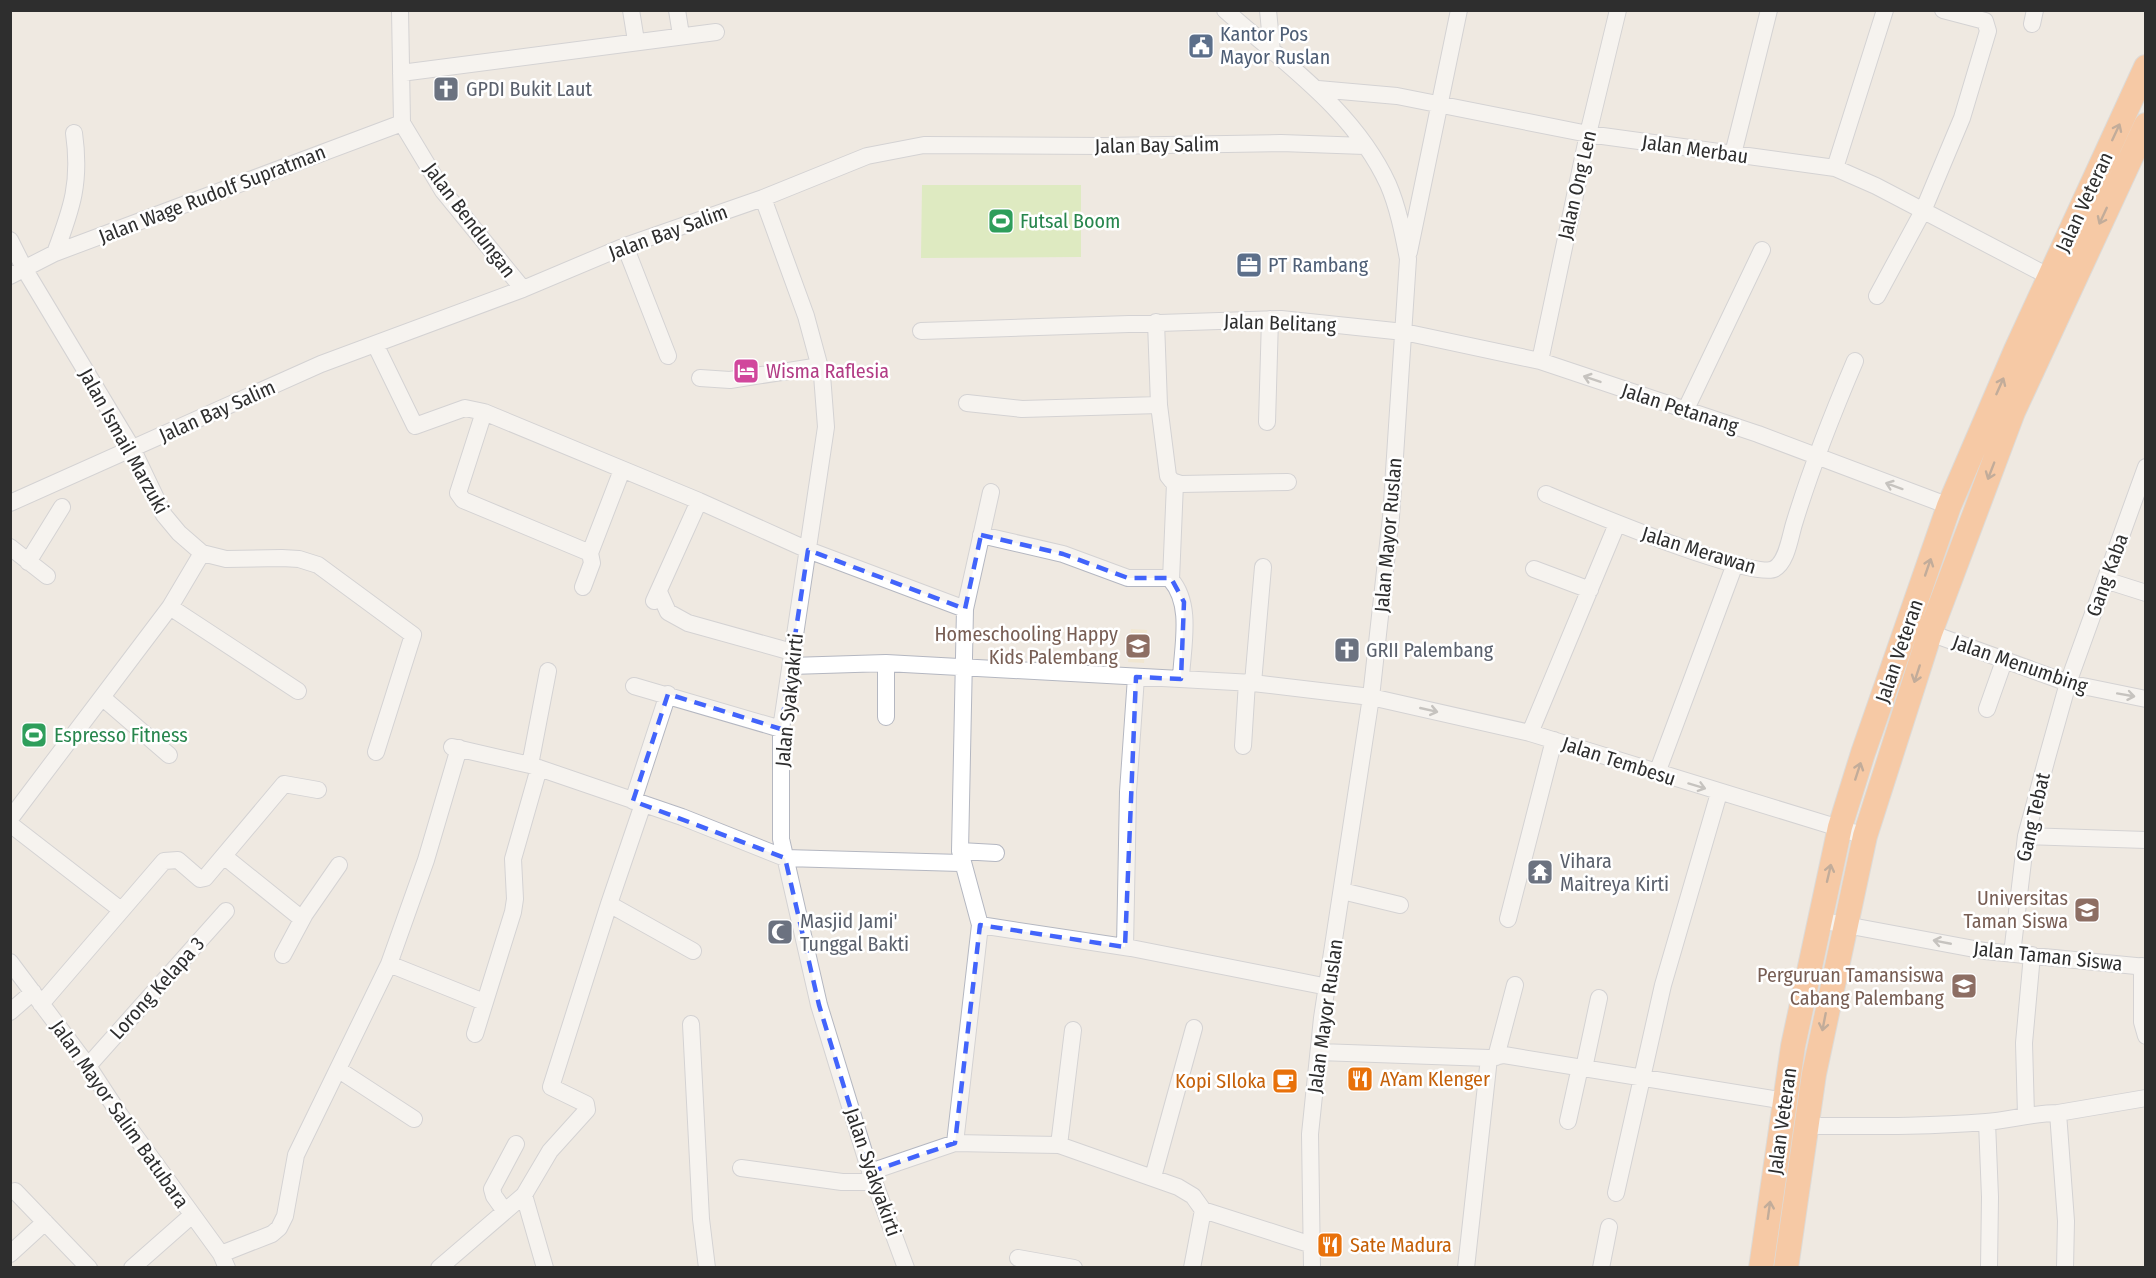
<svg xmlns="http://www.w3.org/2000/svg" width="2156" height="1278" font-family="'Fira Sans Condensed',sans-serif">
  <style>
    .education { fill: #f0e6d1 }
    .pitch { fill: #c9ec9a }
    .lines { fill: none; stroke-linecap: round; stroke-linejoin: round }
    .minor-casing { stroke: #b4b7c1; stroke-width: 18 }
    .highway-casing { stroke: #c9c9c9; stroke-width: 26 }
    .minor { stroke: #fff; stroke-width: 16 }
    .highway { stroke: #ffa35c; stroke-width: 24 }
    .oneway { stroke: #8c6343 }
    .oneway2 { stroke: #969696 }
    .marked { fill: none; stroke: #4264fb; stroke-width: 4.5; stroke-dasharray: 12 8; stroke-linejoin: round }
    .labels { text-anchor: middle; stroke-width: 5; stroke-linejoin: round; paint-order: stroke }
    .service-label { font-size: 20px; fill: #4e5e75; stroke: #fff; text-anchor: start }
    .worship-label { font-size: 20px; fill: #5b616d; stroke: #fff; text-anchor: start }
    .street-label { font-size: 20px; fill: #2e2e2e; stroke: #fff }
    .leisure-label { font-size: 20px; fill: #27864d; stroke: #fff; text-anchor: start }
    .hotel-label { font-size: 20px; fill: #b23c85; stroke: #fff; text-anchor: start }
    .education-label { font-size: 20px; fill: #785e54; stroke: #fff; text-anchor: end }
    .food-label { font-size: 20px; fill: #c56008; stroke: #fff; text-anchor: start }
  </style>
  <rect width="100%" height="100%" fill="#efe9e1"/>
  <path class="education" d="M1131,629l16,1 -3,33 -16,-1z"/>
  <path class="pitch" d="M922,185h159v72l-160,1z"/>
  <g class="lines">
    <defs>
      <path id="minor" d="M400,10l2,113 41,68 80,98
        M631,10l5,31
        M677,10l4,25
        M1225,10c59,53 129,100 163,174 10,23 15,49 20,75l-17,258 -20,180 -49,321 -12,116 2,134
        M1268,10l4,42
        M2032,24l3,-14
        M401,73l315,-41
        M1318,89l79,7 191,38 247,34 41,18 174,91
        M1733,154l36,-144
        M1835,168l50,-158
        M763,198l43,118 16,59 4,52 -45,302v110l38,166 49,160 38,103
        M10,240l15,30 107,178 32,67 15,18 23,20 24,6 56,-1 17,1 19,6 95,70 -37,117
        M625,246l43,110
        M1409,252l50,-242
        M55,253c17,-45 26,-71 19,-120
        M10,276l45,-23 347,-130
        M1877,296l46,-85 39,-93 26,-87 -3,-10 -42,-11
        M1156,322l3,83 9,71 4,5 9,3 107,-2
        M921,331l360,-12 123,13 136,29 218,73 191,72
        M375,344l40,82 50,-18 19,4
        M1540,361l48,-227 30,-124
        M700,378l30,2 90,-14
        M967,403l55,6 137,-4
        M1685,411l77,-161
        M1267,422l3,-103
        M622,470l-32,83 -127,-53 -5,-7 26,-81 215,89 109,49 157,59
        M1175,483l-4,97c22,25 11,68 10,99
        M1546,494c31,13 206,87 228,75 13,-7 16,-32 20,-45 17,-56 38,-109 61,-163
        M10,503l311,-139 202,-75 102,-43 138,-48 104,-42 57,-11 181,1 176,-3 84,3
        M981,535l82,19 65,24h43
        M10,547l37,29
        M28,562l34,-55
        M1534,569l56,21
        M2105,580l41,13
        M583,587l9,-24 -2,-10
        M659,592l9,20 20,11 104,29
        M654,601l45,-100
        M170,607l128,84
        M1930,633l138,50 78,16
        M791,666l95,-3 367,20 118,14 159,36 335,103
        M1253,683l10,-116
        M634,686l147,43
        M103,698l66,57
        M1987,709l17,-48
        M886,717v-54
        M1530,733l87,-209
        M1243,746l4,-64
        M452,747l78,18 152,52 103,41 176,5
        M530,765l18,-94
        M1657,773l78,-209
        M633,801l35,-107
        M10,819l160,-212 32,-54
        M10,824l111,86
        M2026,836l120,4
        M960,851l36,2
        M225,857l77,62
        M1342,891l58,14
        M609,904l84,47
        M1508,919l46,-179
        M1819,920l166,31 161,16
        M980,925l151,23 197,39
        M1125,947l3,-155 8,-115
        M2012,954l14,-118 21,-78 21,-75 78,-216
        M283,955l22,-41 34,-49
        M10,962l78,104 32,49 101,139 6,14
        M389,964l95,38
        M2142,966v56l4,14
        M41,1004l123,-143 14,-1 22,19 5,-1 79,-94 34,6
        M10,1012l23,-20
        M691,1024l10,195 6,49
        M475,1034l38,-122 2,-13 -2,-40 26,-91
        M1319,1052l170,6 15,-3 281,46
        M1496,1057l19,-72
        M88,1066l138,-155
        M1584,1068l15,-70
        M339,1070l75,49
        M2058,1113l88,-15
        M2026,1115l-2,-72 8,-88
        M1568,1121l12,-54
        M1987,1122l3,75 -1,71
        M1807,1126c59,0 119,1 179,-4 24,-2 47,-9 72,-9l8,108 -1,47
        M955,1143l25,-218 -20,-74 5,-242 26,-117
        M1059,1145l119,42 15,9 10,14 -11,58
        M741,1168l101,14h32
        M870,1172l85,-29 104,2 14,-115
        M1153,1177l41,-149
        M15,1191l74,77
        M1616,1193l47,-208 56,-192
        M524,1195l26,-44 37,-41 -1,-6 -35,-17 58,-183 34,-100
        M504,1210l-10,-14 -2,-7 24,-45
        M1203,1210l109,35
        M10,1254l35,-32
        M221,1254l51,-20 7,-6 6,-12 11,-61 93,-191 37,-104 33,-112
        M1018,1258l56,10
        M132,1268l59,-52
        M439,1268l85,-73 21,73
        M1466,1268l23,-210
        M1601,1268l8,-41"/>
      <path id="highway" d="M1761,1268l32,-222 47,-219 23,-74 86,-247 67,-156 130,-283
        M1786,1268l28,-194 51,-238 65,-203 83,-221 133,-287"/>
    </defs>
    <use href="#minor" class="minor-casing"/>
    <use href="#highway" class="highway-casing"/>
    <use href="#minor" class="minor"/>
    <use href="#highway" class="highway"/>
  </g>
  <defs><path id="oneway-shaft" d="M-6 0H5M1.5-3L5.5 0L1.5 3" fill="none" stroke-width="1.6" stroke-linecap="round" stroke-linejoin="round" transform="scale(1.5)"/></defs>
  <g class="oneway">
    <use href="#oneway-shaft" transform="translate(2116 132) rotate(-65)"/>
    <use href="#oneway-shaft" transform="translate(2103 216) rotate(115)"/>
    <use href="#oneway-shaft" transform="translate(2000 386) rotate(-66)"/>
    <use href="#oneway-shaft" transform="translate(1991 471) rotate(111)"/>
    <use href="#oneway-shaft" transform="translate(1928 567) rotate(-71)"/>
    <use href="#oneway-shaft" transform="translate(1917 674) rotate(108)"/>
    <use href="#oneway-shaft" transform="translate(1858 771) rotate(-72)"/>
    <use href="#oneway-shaft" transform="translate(1829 873) rotate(-77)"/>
    <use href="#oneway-shaft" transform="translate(1824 1022) rotate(101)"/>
    <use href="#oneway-shaft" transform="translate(1769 1210) rotate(-82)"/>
  </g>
  <g class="oneway2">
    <use href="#oneway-shaft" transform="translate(1592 379) rotate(-161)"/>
    <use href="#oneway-shaft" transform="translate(1894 486) rotate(-160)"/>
    <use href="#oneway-shaft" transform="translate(2126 695) rotate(10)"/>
    <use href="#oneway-shaft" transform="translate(1429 710) rotate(13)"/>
    <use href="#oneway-shaft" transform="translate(1697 786) rotate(17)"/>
    <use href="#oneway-shaft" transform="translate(1942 942) rotate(-169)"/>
  </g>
  <path d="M0 0H2156V1278H0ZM981,535l82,19 65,24h43l13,24 -3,77 -45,-2 -11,270 -145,-22 -25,218 -85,29 -51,-167 -34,-147 -152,-57 35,-107 113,35 27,-179 157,59z" fill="#efe9e1" fill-opacity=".55" fill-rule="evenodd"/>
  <path class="marked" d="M981,535l82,19 65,24h43l13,24 -3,77 -45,-2 -11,270 -145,-22 -25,218 -85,29 -51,-167 -34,-147 -152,-57 35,-107 113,35 27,-179 157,59z"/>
  <defs>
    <symbol id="civic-square" viewBox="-11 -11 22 22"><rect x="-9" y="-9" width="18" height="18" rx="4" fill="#5c6f8a" stroke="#fff"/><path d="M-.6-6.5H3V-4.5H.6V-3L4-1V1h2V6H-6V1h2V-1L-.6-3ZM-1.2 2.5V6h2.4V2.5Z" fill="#fff"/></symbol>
    <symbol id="church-square" viewBox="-11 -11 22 22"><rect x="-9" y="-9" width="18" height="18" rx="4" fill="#6b7280" stroke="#fff"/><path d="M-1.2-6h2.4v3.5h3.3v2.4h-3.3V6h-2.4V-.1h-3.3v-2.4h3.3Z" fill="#fff"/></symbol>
    <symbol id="stadium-square" viewBox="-11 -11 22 22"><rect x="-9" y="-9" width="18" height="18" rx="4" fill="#2e9e5b" stroke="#fff"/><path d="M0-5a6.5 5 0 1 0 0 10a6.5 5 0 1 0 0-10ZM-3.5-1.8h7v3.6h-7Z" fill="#fff"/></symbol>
    <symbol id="office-square" viewBox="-11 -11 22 22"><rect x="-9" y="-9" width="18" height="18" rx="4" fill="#5c6f8a" stroke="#fff"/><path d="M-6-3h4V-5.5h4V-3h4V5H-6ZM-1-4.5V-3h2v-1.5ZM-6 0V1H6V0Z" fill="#fff"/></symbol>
    <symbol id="hotel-square" viewBox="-11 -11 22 22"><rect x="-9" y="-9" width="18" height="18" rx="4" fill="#d1479c" stroke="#fff"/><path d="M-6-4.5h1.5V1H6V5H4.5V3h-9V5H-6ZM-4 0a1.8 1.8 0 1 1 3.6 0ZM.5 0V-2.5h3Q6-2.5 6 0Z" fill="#fff"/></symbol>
    <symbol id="school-square" viewBox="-11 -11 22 22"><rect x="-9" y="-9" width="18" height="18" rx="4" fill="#8d6e63" stroke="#fff"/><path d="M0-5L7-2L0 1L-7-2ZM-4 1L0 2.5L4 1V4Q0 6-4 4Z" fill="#fff"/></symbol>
    <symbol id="temple-square" viewBox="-11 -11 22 22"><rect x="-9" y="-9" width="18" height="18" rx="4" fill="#6b7280" stroke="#fff"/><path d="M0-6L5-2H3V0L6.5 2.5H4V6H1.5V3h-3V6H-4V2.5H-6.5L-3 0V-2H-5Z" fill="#fff"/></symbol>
    <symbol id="university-square" viewBox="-11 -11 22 22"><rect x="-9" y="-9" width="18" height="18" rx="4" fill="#8d6e63" stroke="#fff"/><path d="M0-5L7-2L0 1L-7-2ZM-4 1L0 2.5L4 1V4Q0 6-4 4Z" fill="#fff"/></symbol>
    <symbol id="mosque-square" viewBox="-11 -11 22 22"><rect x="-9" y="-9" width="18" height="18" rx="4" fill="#6b7280" stroke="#fff"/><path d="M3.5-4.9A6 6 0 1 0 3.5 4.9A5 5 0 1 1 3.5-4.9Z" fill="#fff"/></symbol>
    <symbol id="restaurant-square" viewBox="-11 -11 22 22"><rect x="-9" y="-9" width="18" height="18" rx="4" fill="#e8710a" stroke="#fff"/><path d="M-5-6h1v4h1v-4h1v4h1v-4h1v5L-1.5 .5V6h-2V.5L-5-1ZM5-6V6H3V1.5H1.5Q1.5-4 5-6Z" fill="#fff"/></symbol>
    <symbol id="cafe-square" viewBox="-11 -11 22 22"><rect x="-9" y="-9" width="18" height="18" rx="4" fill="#e8710a" stroke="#fff"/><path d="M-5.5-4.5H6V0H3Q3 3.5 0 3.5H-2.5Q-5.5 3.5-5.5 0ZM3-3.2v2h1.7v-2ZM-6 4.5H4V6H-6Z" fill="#fff"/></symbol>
  </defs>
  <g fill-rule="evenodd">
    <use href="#civic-square" x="1186" y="31" width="30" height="30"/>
    <use href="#church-square" x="431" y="74" width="30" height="30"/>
    <use href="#stadium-square" x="986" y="206" width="30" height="30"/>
    <use href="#office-square" x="1234" y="250" width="30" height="30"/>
    <use href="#hotel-square" x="731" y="356" width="30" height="30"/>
    <use href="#school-square" x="1123" y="631" width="30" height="30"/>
    <use href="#church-square" x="1332" y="635" width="30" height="30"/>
    <use href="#stadium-square" x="19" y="720" width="30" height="30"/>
    <use href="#temple-square" x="1525" y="857" width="30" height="30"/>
    <use href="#university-square" x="2072" y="895" width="30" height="30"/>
    <use href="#mosque-square" x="765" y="917" width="30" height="30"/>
    <use href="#school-square" x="1949" y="971" width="30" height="30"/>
    <use href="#restaurant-square" x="1345" y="1064" width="30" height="30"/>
    <use href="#cafe-square" x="1270" y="1066" width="30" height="30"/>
    <use href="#restaurant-square" x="1315" y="1230" width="30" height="30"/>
  </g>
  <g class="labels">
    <g class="service-label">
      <text x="1220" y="41">Kantor Pos<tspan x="1220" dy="23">Mayor Ruslan</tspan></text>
      <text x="1268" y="272">PT Rambang</text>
    </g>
    <g class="worship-label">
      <text x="466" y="96">GPDI Bukit Laut</text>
      <text x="1366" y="657">GRII Palembang</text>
      <text x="1560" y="868">Vihara<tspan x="1560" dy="23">Maitreya Kirti</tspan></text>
      <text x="800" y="928">Masjid Jami'<tspan x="800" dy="23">Tunggal Bakti</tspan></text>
    </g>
    <g class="street-label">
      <text transform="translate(1157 145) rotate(-1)" y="7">Jalan Bay Salim</text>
      <text transform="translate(1695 149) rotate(8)" y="7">Jalan Merbau</text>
      <text transform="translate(1577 185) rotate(-77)" y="7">Jalan Ong Len</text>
      <text transform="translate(212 194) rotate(-21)" y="7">Jalan Wage Rudolf Supratman</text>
      <text transform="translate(2084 202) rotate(-65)" y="7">Jalan Veteran</text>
      <text transform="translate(470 220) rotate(53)" y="7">Jalan Bendungan</text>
      <text transform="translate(668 232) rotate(-20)" y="7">Jalan Bay Salim</text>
      <text transform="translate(1280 323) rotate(2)" y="7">Jalan Belitang</text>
      <text transform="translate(1680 408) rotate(18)" y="7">Jalan Petanang</text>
      <text transform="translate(217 411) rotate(-24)" y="7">Jalan Bay Salim</text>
      <text transform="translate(124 441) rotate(61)" y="7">Jalan Ismail Marzuki</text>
      <text transform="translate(1388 535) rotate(-85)" y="7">Jalan Mayor Ruslan</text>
      <text transform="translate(1699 550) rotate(17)" y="7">Jalan Merawan</text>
      <text transform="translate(2107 575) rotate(-70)" y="7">Gang Kaba</text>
      <text transform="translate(1899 651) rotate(-71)" y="7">Jalan Veteran</text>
      <text transform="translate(2020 664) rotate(19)" y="7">Jalan Menumbing</text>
      <text transform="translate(789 700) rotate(-84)" y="7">Jalan Syakyakirti</text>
      <text transform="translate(1619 761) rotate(18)" y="7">Jalan Tembesu</text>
      <text transform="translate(2033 817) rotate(-77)" y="7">Gang Tebat</text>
      <text transform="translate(2048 956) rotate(6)" y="7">Jalan Taman Siswa</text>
      <text transform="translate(157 988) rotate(-48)" y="7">Lorong Kelapa 3</text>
      <text transform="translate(1325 1016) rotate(-82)" y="7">Jalan Mayor Ruslan</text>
      <text transform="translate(120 1114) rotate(55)" y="7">Jalan Mayor Salim Batubara</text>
      <text transform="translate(1782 1121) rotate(-82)" y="7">Jalan Veteran</text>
      <text transform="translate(873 1172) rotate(71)" y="7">Jalan Syakyakirti</text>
    </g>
    <g class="leisure-label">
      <text x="1020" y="228">Futsal Boom</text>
      <text x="54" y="742">Espresso Fitness</text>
    </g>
    <g class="hotel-label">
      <text x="766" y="378">Wisma Raflesia</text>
    </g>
    <g class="education-label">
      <text x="1118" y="641">Homeschooling Happy<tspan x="1118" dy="23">Kids Palembang</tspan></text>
      <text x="2068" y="905">Universitas<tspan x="2068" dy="23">Taman Siswa</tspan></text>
      <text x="1944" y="982">Perguruan Tamansiswa<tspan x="1944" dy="23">Cabang Palembang</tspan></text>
    </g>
    <g class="food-label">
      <text x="1380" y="1086">AYam Klenger</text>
      <text x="1266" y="1088" text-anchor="end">Kopi SIloka</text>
      <text x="1350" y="1252">Sate Madura</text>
    </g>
  </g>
  <rect width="2156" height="1278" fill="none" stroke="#2e2e2e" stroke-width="24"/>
</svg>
